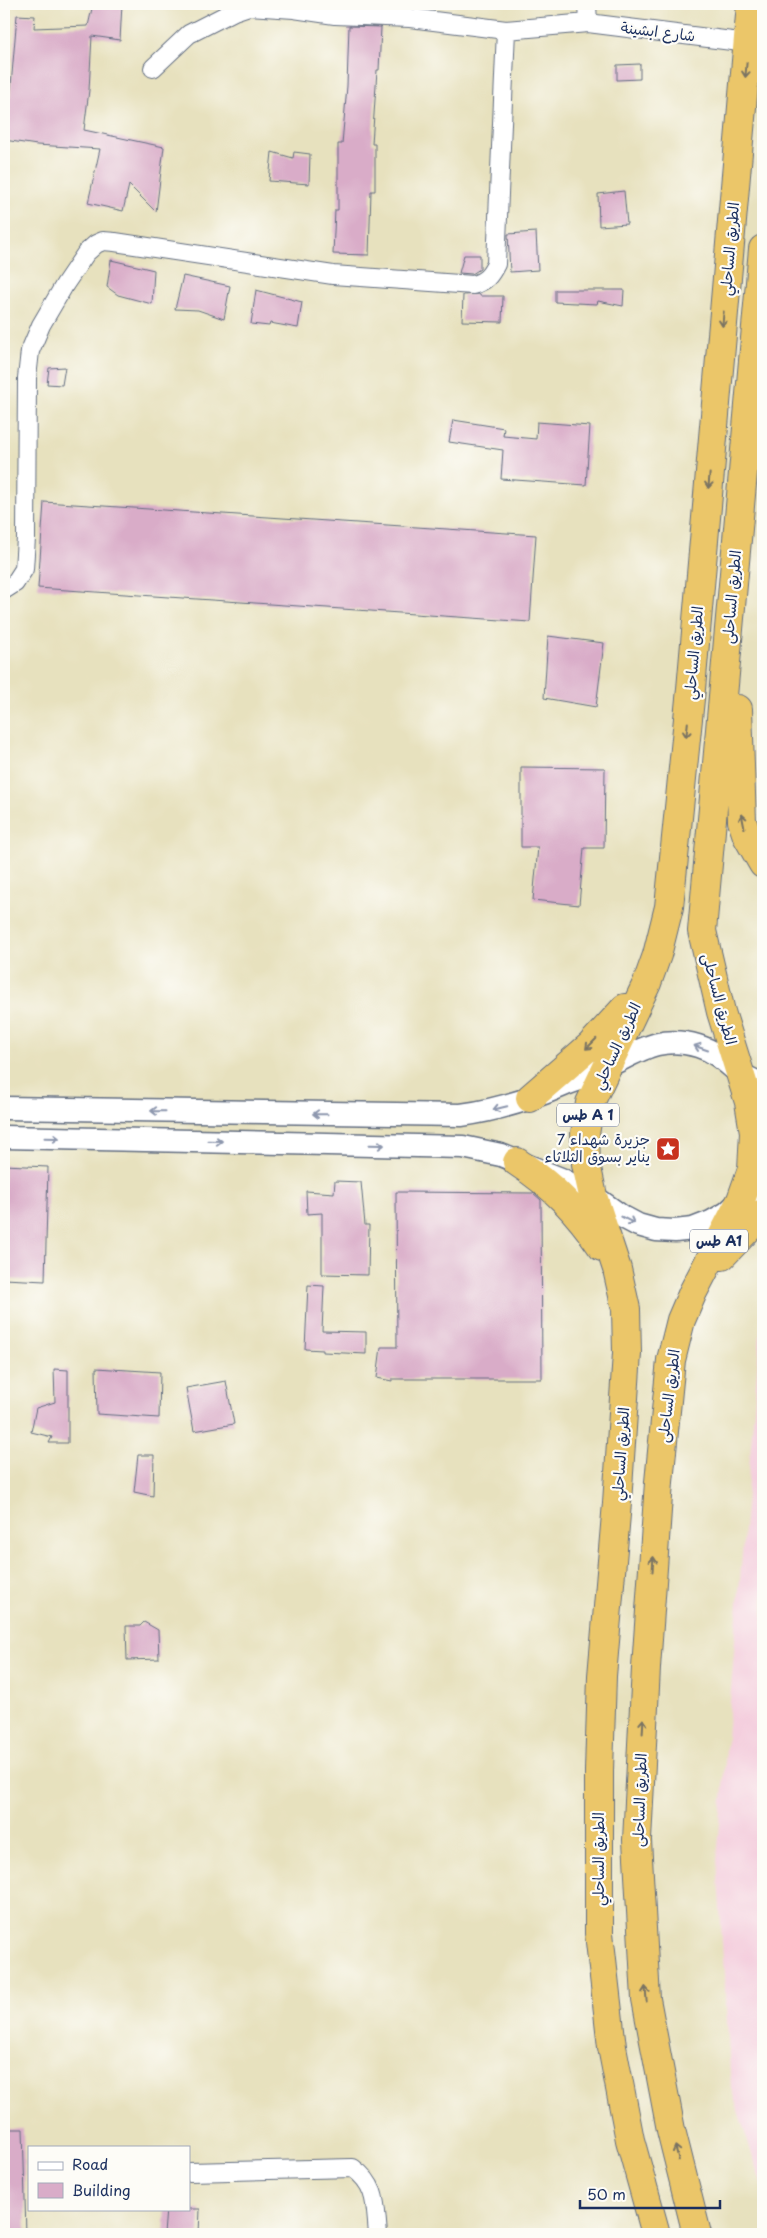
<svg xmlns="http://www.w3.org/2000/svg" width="767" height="2238" font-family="'Playpen Sans','Playpen Sans Arabic',sans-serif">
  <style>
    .built { fill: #f4cfde }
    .building { fill: #d9acc8 }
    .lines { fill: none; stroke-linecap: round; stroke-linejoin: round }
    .minor-casing { stroke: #626d80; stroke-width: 20 }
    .tertiary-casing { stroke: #626d80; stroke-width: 25 }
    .trunk-casing { stroke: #626d80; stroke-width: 30 }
    .minor { stroke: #fff; stroke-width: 18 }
    .tertiary { stroke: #fff; stroke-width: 22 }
    .trunk { stroke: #ebc669; stroke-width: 28 }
    .oneway { stroke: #797363 }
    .oneway2 { stroke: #8d97ae }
    .labels { text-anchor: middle; stroke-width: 4.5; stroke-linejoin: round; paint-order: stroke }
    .shield { fill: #fdfcf7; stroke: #5f6c8c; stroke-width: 1 }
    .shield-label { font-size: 14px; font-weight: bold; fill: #1b2f5e }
    .street-label { font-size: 15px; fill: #1b2f5e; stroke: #fdfcf7 }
    .poi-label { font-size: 15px; fill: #1b2f5e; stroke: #fdfcf7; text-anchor: end }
  </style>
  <rect width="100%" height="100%" fill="#fdfcf7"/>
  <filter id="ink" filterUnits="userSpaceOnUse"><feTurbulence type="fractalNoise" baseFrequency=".02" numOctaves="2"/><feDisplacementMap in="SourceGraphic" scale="10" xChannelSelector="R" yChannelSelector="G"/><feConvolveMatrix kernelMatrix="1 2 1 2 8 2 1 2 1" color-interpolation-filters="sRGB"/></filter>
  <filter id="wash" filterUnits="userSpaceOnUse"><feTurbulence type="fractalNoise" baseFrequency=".0096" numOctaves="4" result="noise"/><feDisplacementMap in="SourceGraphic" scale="20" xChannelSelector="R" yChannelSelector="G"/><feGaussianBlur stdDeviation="1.12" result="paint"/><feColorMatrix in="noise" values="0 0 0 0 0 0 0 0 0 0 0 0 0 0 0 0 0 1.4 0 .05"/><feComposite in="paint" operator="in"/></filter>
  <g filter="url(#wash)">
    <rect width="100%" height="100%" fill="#e7e1be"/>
    <path class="built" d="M763,1320v870l-32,-102 -14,-228 44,-538z"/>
    <g id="blocks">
      <path class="building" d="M93,4h29l-2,36 -28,-4 -3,54 -5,40 80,17 -8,65 -27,-27 -6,26 -35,-8 12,-54 -63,-4 -33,-5v-43l6,1 7,-83 18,1 -1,12 54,-2z
        M349,26l32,1 -2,43h-2l-5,74h3v47h-4l-2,64 -36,-1 2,-44h3v-66h4l5,-58z
        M640,64v15l-23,1v-15z
        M272,152l21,6 1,-6 16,2 -1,30 -40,-3z
        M624,191l3,33 -28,2 -1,-32z
        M536,232l2,38 -28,2 -2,-38z
        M464,255h16v14l-8,5 -13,-1z
        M111,260l43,10 -2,34 -34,-9 -11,-8z
        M183,276l47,10 -6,33 -26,-9 -23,-1z
        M256,290l46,12 -4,26 -28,-5 -1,3 -18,-2z
        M555,290h69l-1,16 -25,-5 -1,3 -42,-2z
        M480,294v2h23l-1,26 -40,-1 1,-26z
        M65,367l-3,18 -15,-1 2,-16z
        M453,420l51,8 -1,8 33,3 1,-17 53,4 -4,59 -85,-6 2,-29 -54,-8z
        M44,502l492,33 -6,87 -492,-34z
        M548,636l56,7 -8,64 -52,-9z
        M521,767l84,1 -1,80h-20l-5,57 -46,-5 5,-53h-17z
        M4,1165l44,2 -3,114 -41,-2z
        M335,1181l26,1 4,43h4l-1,50 -46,-1v-61l-15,1 -1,-23 28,2z
        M396,1192l137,1 8,7 1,179h-150v2l-15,-3 4,-31h16z
        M308,1285l16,1 -2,45 44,1v22l-43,-2v-2l-18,-1z
        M96,1368l64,4 -1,46 -62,-4z
        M54,1369l14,1v73h-19l3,-6 -21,-5 5,-24 19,-6z
        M226,1381l8,43 -40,7 -8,-43z
        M138,1455h16l-1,41 -19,-4z
        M144,1622l14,8 1,29 -32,1 -1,-34h14z
        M4,2129h19l3,105h-22z
        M166,2209h34l-1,25h-35z"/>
    </g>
  </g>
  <g filter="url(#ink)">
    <use href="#blocks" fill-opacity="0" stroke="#626d80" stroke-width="1"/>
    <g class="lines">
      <defs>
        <path id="minor" d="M587,4l1,19
          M153,68l36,-34 45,-23 15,-5 45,3 41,6 75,3 96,12 82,-7 160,20
          M4,590l11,-7 9,-14 2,-31 1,-160 3,-27 11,-26 24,-41 21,-31 10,-9 7,-3 12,1 218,33 140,10c13,-4 17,-9 23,-21l10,-234
          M189,2172l164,-4c25,18 22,38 25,66"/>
        <path id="tertiary" d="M4,1108l457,7c37,-5 71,-16 105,-31 14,-5 29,-11 42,-18 33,-16 52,-31 90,-20 17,5 28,16 41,27 7,5 17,8 24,12
          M4,1137l459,10 38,8 60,24 32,17 28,20 17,9 18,5 19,1 18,-2 18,-7 16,-9 14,-13 22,-9"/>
        <path id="trunk" d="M738,709l4,112 5,15 16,28
          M530,1098l61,-53 34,-37
          M517,1162c37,24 60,49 85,85
          M722,1256l41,-43
          M656,2234l-26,-94 -18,-93 -13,-114v-162l3,-95 15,-173 10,-150 -1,-44 -9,-40 -24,-73 -7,-32 -1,-30 5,-31 57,-120 10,-28 12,-48 22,-218 60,-685
          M697,2234l-26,-104 -25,-131 -9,-159 9,-172 13,-186 12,-122 10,-40 12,-28 48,-92 11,-31 2,-37 -5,-30 -28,-90 -19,-81 61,-682"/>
      </defs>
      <use href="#minor" class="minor-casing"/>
      <use href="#tertiary" class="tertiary-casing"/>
      <use href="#trunk" class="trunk-casing"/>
      <use href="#minor" class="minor"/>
      <use href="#tertiary" class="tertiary"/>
      <use href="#trunk" class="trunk"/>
    </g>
    <defs><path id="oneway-shaft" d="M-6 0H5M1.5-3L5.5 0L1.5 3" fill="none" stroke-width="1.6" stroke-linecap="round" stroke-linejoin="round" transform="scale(1.25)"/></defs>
    <g class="oneway">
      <use href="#oneway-shaft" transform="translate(746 70) rotate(95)"/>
      <use href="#oneway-shaft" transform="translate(723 319) rotate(95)"/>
      <use href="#oneway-shaft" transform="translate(709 481) rotate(95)"/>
      <use href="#oneway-shaft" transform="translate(687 730) rotate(96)"/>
      <use href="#oneway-shaft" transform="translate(743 821) rotate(-101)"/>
      <use href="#oneway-shaft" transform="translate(591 1044) rotate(135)"/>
      <use href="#oneway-shaft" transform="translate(653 1564) rotate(-86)"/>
      <use href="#oneway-shaft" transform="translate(643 1726) rotate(-87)"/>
      <use href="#oneway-shaft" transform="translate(646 1994) rotate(-95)"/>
      <use href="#oneway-shaft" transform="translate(677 2153) rotate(-104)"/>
    </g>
    <g class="oneway2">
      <use href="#oneway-shaft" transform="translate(701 1048) rotate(-161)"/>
      <use href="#oneway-shaft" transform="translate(500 1108) rotate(166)"/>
      <use href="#oneway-shaft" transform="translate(158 1111) rotate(-179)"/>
      <use href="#oneway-shaft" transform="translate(320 1114) rotate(-179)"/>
      <use href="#oneway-shaft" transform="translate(52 1138) rotate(1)"/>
      <use href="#oneway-shaft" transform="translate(215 1141) rotate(1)"/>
      <use href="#oneway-shaft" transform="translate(377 1145) rotate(1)"/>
      <use href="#oneway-shaft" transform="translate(628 1220) rotate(27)"/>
    </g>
  </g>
  <defs>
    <symbol id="sight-square" viewBox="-11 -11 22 22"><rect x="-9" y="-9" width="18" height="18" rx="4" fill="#c8321e" stroke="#fdfcf7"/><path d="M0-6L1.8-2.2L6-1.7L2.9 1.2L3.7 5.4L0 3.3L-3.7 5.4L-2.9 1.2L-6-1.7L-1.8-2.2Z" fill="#fff"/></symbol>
  </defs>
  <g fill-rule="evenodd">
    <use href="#sight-square" x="654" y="1135" width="28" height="28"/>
  </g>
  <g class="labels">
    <g class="shield">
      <rect x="557" y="1103.5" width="62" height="23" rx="4"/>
      <rect x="690" y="1229.5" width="58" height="23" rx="4"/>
    </g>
    <g class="shield-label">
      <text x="588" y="1120">طس A 1</text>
      <text x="719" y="1246">طس A1</text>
    </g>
    <g class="street-label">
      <text transform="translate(658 32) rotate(7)" y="5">شارع ابشينة</text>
      <text transform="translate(730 249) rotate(-85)" y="5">الطريق الساحلي</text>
      <text transform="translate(732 597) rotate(-85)" y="5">الطريق الساحلى</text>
      <text transform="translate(694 653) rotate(-85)" y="5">الطريق الساحلي</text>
      <text transform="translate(719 999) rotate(75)" y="5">الطريق الساحلى</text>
      <text transform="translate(617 1046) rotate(-65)" y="5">الطريق الساحلي</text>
      <text transform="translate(669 1396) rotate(-83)" y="5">الطريق الساحلى</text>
      <text transform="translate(621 1454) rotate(-86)" y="5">الطريق الساحلي</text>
      <text transform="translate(640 1800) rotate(-88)" y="5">الطريق الساحلى</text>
      <text transform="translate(599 1859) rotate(-90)" y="5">الطريق الساحلي</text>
    </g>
    <g class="poi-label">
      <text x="650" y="1145">جزيرة شهداء 7<tspan x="650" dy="17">يناير بسوق الثلاثاء</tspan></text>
    </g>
  </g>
  <rect width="767" height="2238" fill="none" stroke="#fdfcf7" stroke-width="20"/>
  <rect x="28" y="2146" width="162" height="65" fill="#fdfcf7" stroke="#a3aaba"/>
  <rect x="38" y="2162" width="25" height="8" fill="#ffffff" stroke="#a3aaba"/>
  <text x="72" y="2170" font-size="15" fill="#1b2f5e">Road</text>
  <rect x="38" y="2183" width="25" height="15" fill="#d9acc8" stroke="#a3aaba"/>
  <text x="72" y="2196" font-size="15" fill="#1b2f5e">Building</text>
  <path d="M580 2200v8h140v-8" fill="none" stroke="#1b2f5e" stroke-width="2.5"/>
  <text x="587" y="2200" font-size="15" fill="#1b2f5e" stroke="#fdfcf7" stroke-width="4" paint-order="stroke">50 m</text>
</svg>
